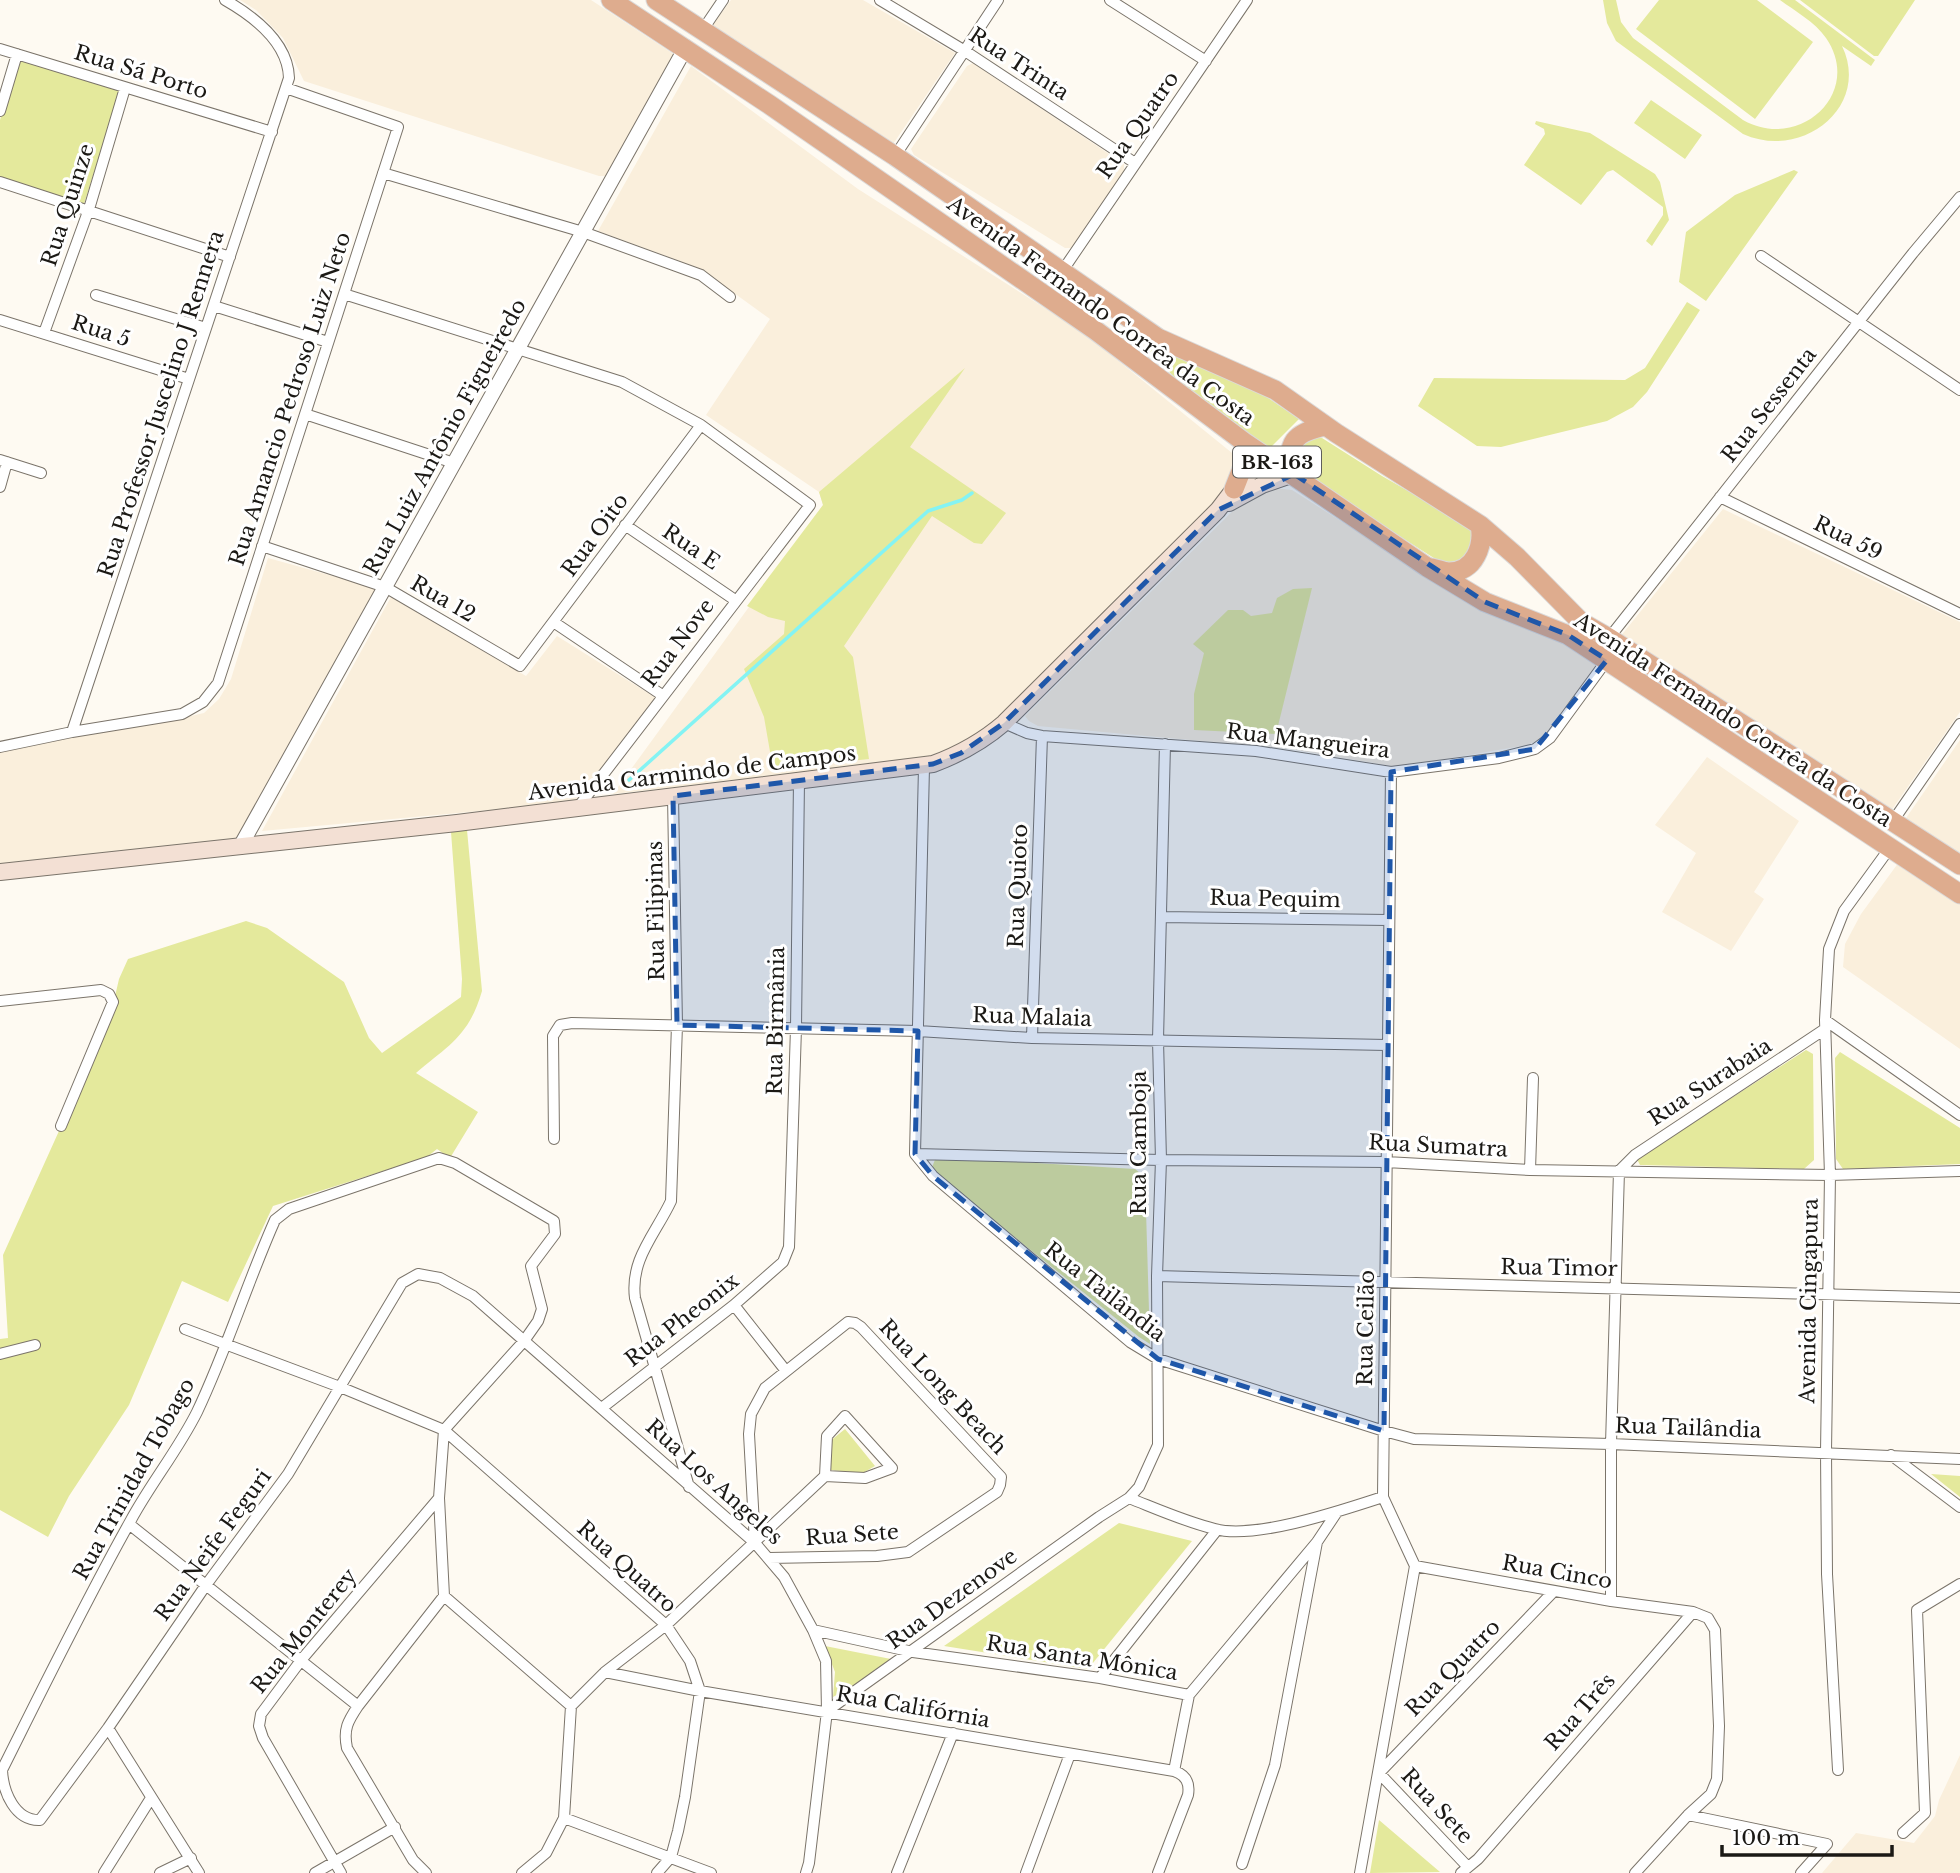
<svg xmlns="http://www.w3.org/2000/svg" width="1960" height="1873" font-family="'Libre Baskerville',serif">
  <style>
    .built { fill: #faefdc }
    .green { fill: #e4e99c }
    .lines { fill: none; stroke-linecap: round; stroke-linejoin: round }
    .stream { stroke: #84f3f3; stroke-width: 3.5 }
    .minor-casing { stroke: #7b746a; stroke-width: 12 }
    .tertiary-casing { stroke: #7b746a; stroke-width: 16 }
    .secondary-casing { stroke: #7b746a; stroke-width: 18 }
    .trunk-casing { stroke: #dbdada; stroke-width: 21 }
    .minor { stroke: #fff; stroke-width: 10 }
    .tertiary { stroke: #fff; stroke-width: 14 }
    .secondary { stroke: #f3e0d4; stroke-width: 16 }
    .trunk { stroke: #deac8e; stroke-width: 19 }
    .marked { fill: #1f57a9; fill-opacity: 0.2; stroke: #1f57a9; stroke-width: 5; stroke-dasharray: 14 9; stroke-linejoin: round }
    .labels { text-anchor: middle; stroke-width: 6; stroke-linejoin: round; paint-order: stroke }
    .shield { fill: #fff; stroke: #5f5e5b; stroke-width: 2 }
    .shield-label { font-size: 19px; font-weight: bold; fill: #1b1915 }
    .street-label { font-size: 21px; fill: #1b1915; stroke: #fff }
  </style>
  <rect width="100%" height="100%" fill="#fefaf2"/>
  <path class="built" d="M240,0h351l84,55 -66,121h-10l-295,-95 -21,-43 -27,-28z
    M731,0h132l92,53 -64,94 -182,-117z
    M973,63l151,101v10l-52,74h-7l-151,-93 -3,-6 56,-83z
    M691,66l167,123 226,144 153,124 2,12 -20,31 -193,192 -54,48 -54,20 -305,34 210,-289 -4,-13 -113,-77 64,-96 -69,-50 -103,-38z
    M1272,488l20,2 179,114 82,31 46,29 -55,73 -16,8 -130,22 -109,-18 -251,-23 -9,-5 -4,-5 219,-216z
    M1723,509l237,113v90l-69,99 -271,-174z
    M268,558l112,31 -142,252 -238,28v-119l178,-31 26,-6 15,-14 12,-20z
    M391,597l135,79 31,-40 99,62 -79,104 -315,29z
    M1960,740v117l-56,-36z
    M1707,757l92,64 -45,71 10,7 -33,52 -69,-39 34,-59 -41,-28z
    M1899,862l61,39v148l-117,-82 2,-23 16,-30z
    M1960,1755v118h-138l34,-40 58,10 21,-27 4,-16z"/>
  <path class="green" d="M1603,0h13l5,22 12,16 110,82c56,32 121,-27 83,-82 -11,-16 -31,-27 -46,-38h15l80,60 -4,6 -29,-20c29,60 -39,115 -99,88l-127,-93 -9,-18z
    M1659,0h98l56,42 -58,77 -119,-90z
    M1800,0h115l-37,56h-4z
    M19,59l101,31 -36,114 -84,-25v-59z
    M1651,100l51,35 -17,24 -51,-36z
    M1536,121l54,12 65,41 5,8 9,38 -17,26 -6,-5 17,-26v-8l-50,-37 -6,2 -26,33 -57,-40 21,-31 -1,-5 -9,-5z
    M1794,170l4,2 -92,129 -27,-19 7,-50 49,-37z
    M1687,302l13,8 -53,82 -14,15 -26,14 -106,26 -24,-1 -59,-40 16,-28 191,2 20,-12z
    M1153,343l102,46 44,30 -34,34 -64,-51 -53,-50z
    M965,368l-55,79 96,66 -24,31 -8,-1 -42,-27 -88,130 9,11 16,102 -96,10 -9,-52 -20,-48 40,-35 1,-13 -17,-4 -21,-11 76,-101 -4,-13z
    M1313,436l9,2 60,38 89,51 3,26 -26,14 -149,-95 -4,-25z
    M1312,588l-36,146 -82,-4v-36l10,-41 -11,-9 35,-34h15l8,6 21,-3 5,-15 16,-9z
    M467,830l15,161c-13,45 -33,54 -66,82l62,39 -28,46 -13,-9 -10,8 -154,49 -45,96 -46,-21 -53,124 -60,91 -21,41 -48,-27v-171l8,-1 -5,-83 107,-237 9,-39 9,-20 118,-38 21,7 77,54 25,56 13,15 79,-56 1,-18 -11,-147z
    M1806,1050l7,4 1,106 -10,9 -164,-4 -3,-6z
    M1840,1052l120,76v36l-117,5 -7,-10 -1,-101z
    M936,1157l199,12 10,8 5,167 -11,-7 -208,-167z
    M845,1429l30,37 -12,7 -33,-3 -1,-28z
    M1931,1474l29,2v21z
    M1119,1523l73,18 -104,128 -144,-23z
    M825,1646l71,14 -63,37 2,-25z
    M1379,1820l61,52 -70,1z"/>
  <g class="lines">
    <path class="stream" d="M629,780l299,-269 34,-11 10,-7"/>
    <defs>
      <path id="minor" d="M880,0l85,51 170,112
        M1110,0l96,61
        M702,31l21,-31
        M0,49l272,83
        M0,111l17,-57
        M895,156l103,-156
        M383,173l200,59 118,43 29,22
        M0,182l230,75
        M1761,256l199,134
        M1061,273l186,-273
        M344,294l278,88 79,43 109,80 -231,301
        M96,295l110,33
        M214,306l114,36
        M0,320l189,59
        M44,333l45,-124 36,-121
        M305,414l149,49
        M0,460l41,13
        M0,487l7,-25
        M1720,497l240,117
        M625,525l110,75
        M262,546l123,41 135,79 181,-241
        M555,623l107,72
        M1609,638l304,-385 47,-56
        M1004,723l23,10 15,3 214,15 135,21 108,-14 36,-9 15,-11 57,-78
        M72,732l217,-654c-1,-36 -36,-62 -64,-78
        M0,747l72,-15 110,-18 21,-12 15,-19 180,-556 -112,-39
        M673,796l4,229 -6,176c-16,34 -41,58 -36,97l54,189
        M1893,821l67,-97
        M1161,917l228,3
        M0,1001l101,-11 8,4 4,8 -52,124
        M1825,1020l135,95
        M1032,1038l10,-302
        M554,1139l-1,-103 7,-11 12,-2 346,8 114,7 355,7
        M915,1154l18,22 197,166 28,17 226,72 30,8 197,5 349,15
        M915,1154l246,6 225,2 144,8 300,5 130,-4
        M915,1154l9,-387
        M1530,1170l3,-92
        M1157,1276l803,22
        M734,1305l52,66
        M185,1329l155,58 104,43 222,195 24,36 10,30 -15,106 -7,34 -7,26 -14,16
        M0,1354l35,-9
        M603,1407l131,-102 49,-43 6,-15 7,-219 3,-248
        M1891,1455l69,52
        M1129,1498c28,11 57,24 86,31 40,11 128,-19 168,-32
        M129,1524l229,182
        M755,1543l-6,-109 2,-20 14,-26 83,-66 7,1 6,4 140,150 -1,8 -3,7 -89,60 -31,4 -108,2
        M1415,1566l196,35 82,11
        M444,1596l-5,-98 5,-68 80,-89 14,-20 4,-12 -11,-43 24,-32 -1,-13 -99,-58 -16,-5 -150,51 -14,11c-28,63 -48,129 -78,192 -19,38 -46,71 -66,108 -46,82 -87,166 -129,250 1,22 13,51 38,50l68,-92 98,-143 82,-111 114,-191 16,-9 22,4 33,18 282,247 29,34 29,53 13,31 1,50 -18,152 -3,10
        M1611,1601v-157l8,-273 16,-16 190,-126
        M813,1630l100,22 187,26 89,17 128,-153 20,-30
        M605,1672l95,19 474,80c12,4 16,12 14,24l-30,78
        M1100,1678l117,-148
        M571,1706l34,-34 61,-47 159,-149 2,-40 18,-20 47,52 -27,10 -40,-2
        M827,1711l272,-194 30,-19 10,-11 19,-42 -1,-169 4,-116 -3,-120 7,-296
        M108,1728l91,145
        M1838,1770l-11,-196 -1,-122 4,-277 -5,-155 4,-71 15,-38 45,-62
        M1174,1771l15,-76
        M1688,1815l139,29 -26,29
        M564,1818l147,55
        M1903,1833l22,-20 -8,-203 43,-26
        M1242,1864l33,-99 42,-223
        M1467,1866l-88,-93 175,-182
        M104,1873l47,-75
        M160,1873l31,-15
        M315,1873l80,-46
        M341,1873l-78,-135 -4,-12 2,-12 41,-55 137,-161
        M426,1873l-13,-13 -66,-112c-4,-19 1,-27 11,-42l86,-110 127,110
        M522,1873l24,-20 18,-35 7,-112
        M897,1873l56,-140
        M1026,1873l44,-119
        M1360,1873l55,-307 -32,-69 8,-725
        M1461,1873l17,-14 215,-247 15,6 7,12 4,96 -2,53 -6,15 -23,21 -53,58"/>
      <path id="tertiary" d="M240,847l446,-800"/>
      <path id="secondary" d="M1229,503l33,-18 32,-11
        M0,872l457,-49 476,-59c27,-10 49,-22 71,-41l214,-213 16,-21 33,-33"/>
      <path id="trunk" d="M611,0l159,105 325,225 149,112 183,125 58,35 83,33 392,259
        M656,0l239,156 263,182 117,52 61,43 144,92 37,32 64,65 28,16 351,227
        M1294,474c-10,-31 1,-42 32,-48
        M1234,489l11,-28 -1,-19
        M1432,568c5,1 12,4 17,4 26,0 35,-27 31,-47"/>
    </defs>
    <use href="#minor" class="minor-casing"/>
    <use href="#tertiary" class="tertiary-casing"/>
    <use href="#secondary" class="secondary-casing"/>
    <use href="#trunk" class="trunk-casing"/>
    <use href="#minor" class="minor"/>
    <use href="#tertiary" class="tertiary"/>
    <use href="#secondary" class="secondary"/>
    <use href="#trunk" class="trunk"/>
  </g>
  <path class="marked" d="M1294,474l191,128 83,33 39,25 -72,89 -144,23 -7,659 -226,-72 -225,-183 -18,-22 3,-123 -241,-6 -4,-229 260,-32 28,-11 43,-30 214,-213z"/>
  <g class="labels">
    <rect class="shield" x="1233" y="446.5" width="88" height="31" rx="5"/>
    <g class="shield-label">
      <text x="1277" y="469">BR-163</text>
    </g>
    <g class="street-label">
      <text transform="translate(1019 64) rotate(33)" y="7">Rua Trinta</text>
      <text transform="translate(141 72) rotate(17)" y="7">Rua Sá Porto</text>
      <text transform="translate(1138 125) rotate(-55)" y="7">Rua Quatro</text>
      <text transform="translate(68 205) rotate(-72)" y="7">Rua Quinze</text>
      <text transform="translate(1101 311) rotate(36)" y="7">Avenida Fernando Corrêa da Costa</text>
      <text transform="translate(101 331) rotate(18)" y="7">Rua 5</text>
      <text transform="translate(290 399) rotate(-72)" y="7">Rua Amancio Pedroso Luiz Neto</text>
      <text transform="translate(161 404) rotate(-72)" y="7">Rua Professor Juscelino J Rennera</text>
      <text transform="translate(1769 405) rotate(-52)" y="7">Rua Sessenta</text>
      <text transform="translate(445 437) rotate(-61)" y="7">Rua Luiz Antônio Figueiredo</text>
      <text transform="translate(595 535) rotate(-54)" y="7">Rua Oito</text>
      <text transform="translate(1848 538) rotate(26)" y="7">Rua 59</text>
      <text transform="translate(691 547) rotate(34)" y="7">Rua E</text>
      <text transform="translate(443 599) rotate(30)" y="7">Rua 12</text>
      <text transform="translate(678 643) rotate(-53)" y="7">Rua Nove</text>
      <text transform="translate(1733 720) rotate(33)" y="7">Avenida Fernando Corrêa da Costa</text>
      <text transform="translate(1308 741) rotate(7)" y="7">Rua Mangueira</text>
      <text transform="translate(692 773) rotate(-7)" y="7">Avenida Carmindo de Campos</text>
      <text transform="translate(1018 886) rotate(-88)" y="7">Rua Quioto</text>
      <text transform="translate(1275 899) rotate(1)" y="7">Rua Pequim</text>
      <text transform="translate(656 911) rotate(-91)" y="7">Rua Filipinas</text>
      <text transform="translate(1032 1017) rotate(2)" y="7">Rua Malaia</text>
      <text transform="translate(776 1021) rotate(-89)" y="7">Rua Birmânia</text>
      <text transform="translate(1710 1082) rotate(-33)" y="7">Rua Surabaia</text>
      <text transform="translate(1139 1143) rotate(-90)" y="7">Rua Camboja</text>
      <text transform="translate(1438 1146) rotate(3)" y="7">Rua Sumatra</text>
      <text transform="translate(1559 1268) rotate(1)" y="7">Rua Timor</text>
      <text transform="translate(1105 1292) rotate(38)" y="7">Rua Tailândia</text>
      <text transform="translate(1809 1301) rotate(-89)" y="7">Avenida Cingapura</text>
      <text transform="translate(682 1320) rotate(-38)" y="7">Rua Pheonix</text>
      <text transform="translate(1366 1328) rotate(-89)" y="7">Rua Ceilão</text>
      <text transform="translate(943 1387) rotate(47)" y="7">Rua Long Beach</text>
      <text transform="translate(1688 1428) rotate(2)" y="7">Rua Tailândia</text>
      <text transform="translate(134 1479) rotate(-61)" y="7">Rua Trinidad Tobago</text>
      <text transform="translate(714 1482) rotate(42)" y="7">Rua Los Angeles</text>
      <text transform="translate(852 1535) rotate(-4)" y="7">Rua Sete</text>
      <text transform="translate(213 1545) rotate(-54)" y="7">Rua Neife Feguri</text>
      <text transform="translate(627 1567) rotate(42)" y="7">Rua Quatro</text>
      <text transform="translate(1557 1572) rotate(10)" y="7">Rua Cinco</text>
      <text transform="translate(952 1599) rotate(-36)" y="7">Rua Dezenove</text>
      <text transform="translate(304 1631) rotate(-51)" y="7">Rua Monterey</text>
      <text transform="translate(1082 1658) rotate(9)" y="7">Rua Santa Mônica</text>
      <text transform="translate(1453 1668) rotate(-46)" y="7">Rua Quatro</text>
      <text transform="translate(913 1707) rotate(10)" y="7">Rua Califórnia</text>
      <text transform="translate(1580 1712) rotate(-49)" y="7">Rua Três</text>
      <text transform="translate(1437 1806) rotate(47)" y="7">Rua Sete</text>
    </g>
  </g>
  <path d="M1722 1845v10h170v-10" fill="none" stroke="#1b1915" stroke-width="3.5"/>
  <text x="1732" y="1845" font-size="21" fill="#1b1915" stroke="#ffffff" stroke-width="5" paint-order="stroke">100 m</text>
</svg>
